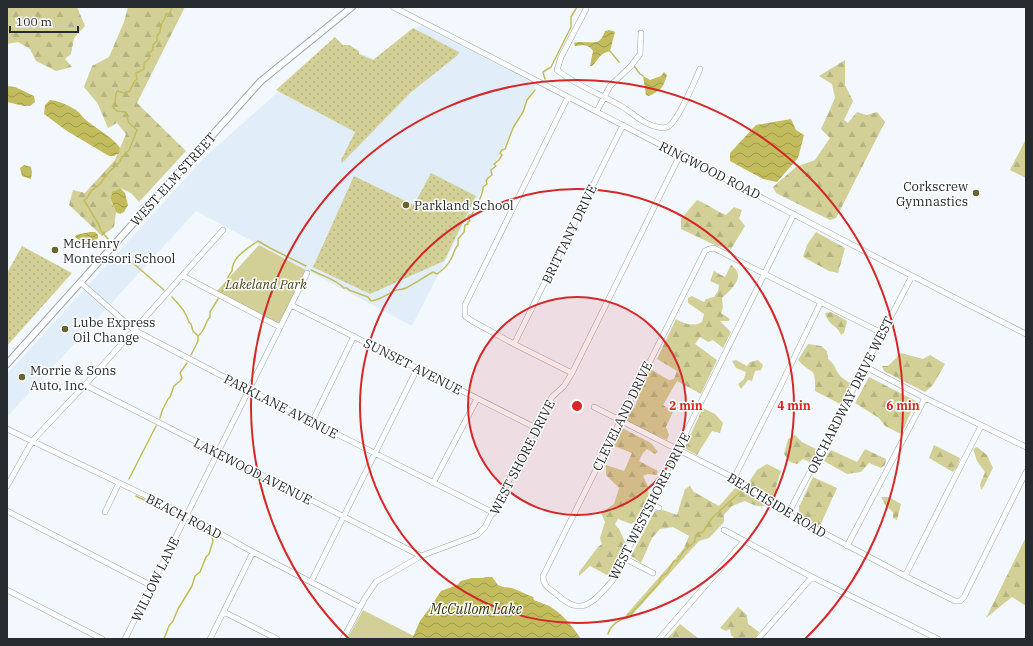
<svg xmlns="http://www.w3.org/2000/svg" width="1033" height="646" font-family="'IBM Plex Serif',serif">
  <style>
    .built { fill: #e1eef9 }
    .grass { fill: url(#grass-dots) }
    .forest { fill: url(#forest-firs) }
    .park { fill: #d2d096 }
    .water { fill: url(#water-waves) }
    .lines { fill: none; stroke-linecap: round; stroke-linejoin: round }
    .stream { stroke: #c2bc5c; stroke-width: 1.5 }
    .minor-casing { stroke: #9aa8b3; stroke-width: 6 }
    .major-casing { stroke: #9aa8b3; stroke-width: 8 }
    .minor { stroke: #fff; stroke-width: 5 }
    .major { stroke: #fff; stroke-width: 6 }
    .ring { fill: none; stroke: #d62828; stroke-width: 2 }
    .poi-dot { fill: #676430; stroke: #fff; stroke-width: 1.5 }
    .labels { text-anchor: middle; stroke-width: 3; stroke-linejoin: round; paint-order: stroke }
    .street-label { font-size: 13px; fill: #262b30; stroke: #fff }
    .poi-label { font-size: 13px; fill: #262b30; stroke: #fff; text-anchor: start }
    .park-label { font-size: 13px; font-style: italic; fill: #47451c; stroke: #fff }
    .water-label { font-size: 14px; font-style: italic; fill: #353308; stroke: #fff }
    .centre { fill: #d62828; stroke: #fff; stroke-width: 2 }
    .ring-label { font-size: 12px; text-anchor: middle; font-weight: bold; fill: #d62828; stroke: #fff; stroke-width: 3; stroke-linejoin: round; paint-order: stroke }
  </style>
  <defs>
    <pattern id="grass-dots" width="8" height="8" patternUnits="userSpaceOnUse"><rect width="8" height="8" fill="#d2d096"/><path d="M2 2h.1M6 6h.1" fill="none" stroke="#b4b382" stroke-width="1.8" stroke-linecap="round"/></pattern>
    <pattern id="forest-firs" width="22" height="20" patternUnits="userSpaceOnUse"><rect width="22" height="20" fill="#d2d096"/><path d="M5 1l3.5 6h-7zM16 11l3.5 6h-7z" fill="#b4b382"/></pattern>
    <pattern id="water-waves" width="16" height="10" patternUnits="userSpaceOnUse"><rect width="16" height="10" fill="#c2bc5c"/><path d="M0 5q4-4 8 0t8 0" fill="none" stroke="#9d994c"/></pattern>
  </defs>
  <rect width="100%" height="100%" fill="#f2f8fd"/>
  <path class="built" d="M421,25l115,59 -124,242 -216,-115 -189,206v-43l199,-218 128,-114 40,17z"/>
  <path class="grass" d="M413,28l46,24 -1,3 -48,38 -68,70 -1,-3 14,-28 -79,-42 59,-53 8,8h6l10,6v3l14,6z
    M431,173l45,23 -32,65 -74,33 -57,-27 41,-91 60,29z
    M22,246l50,27 -65,73v-73z"/>
  <path class="forest" d="M7,7h70l8,19 -11,12 -3,16 -6,5 7,8 -16,4 -20,-10 -6,-12 -12,-7 -11,2z
    M128,7h57l-48,96 49,48 -47,51 -8,-9 -11,-5 -5,2 -5,9 6,13 -2,15 -12,9 -33,-31 4,-15 12,3 30,-33 11,-26 -9,-11 -9,5 -10,-24 -14,-17 8,-21 17,-9 15,-35z
    M845,60v25l8,16 -9,19 4,3 9,-11 10,3 10,-3 8,10 -49,96 -6,2 -54,-27 -3,-6 23,-20 19,-7 15,-22 -9,-9 14,-31 -3,-14 -13,-8z
    M1026,139v39l-16,-8z
    M697,200c11,4 18,11 29,15l8,-8 8,3 -3,8 6,8 -14,23 -14,-3 -36,-17v-10z
    M816,232l29,16 -7,25 -9,-2 -26,-14 4,-12z
    M731,265c16,11 1,24 -9,33l1,9 -2,6 9,6 -1,2h-9l11,11 -8,16 -10,-8 -5,2 -8,-5 -5,7 22,16 -16,34 -24,-13 -14,24 10,7 -7,15 3,8 -2,5 -39,-18 -2,-3 2,-6c8,-3 9,-13 11,-21 3,-8 7,-16 11,-23l19,11 5,-1 3,-8 -20,-12 19,-40c9,5 17,8 26,3l2,-8 -16,-11v-5l4,-2 12,6 2,-3 8,-2 4,-6 1,-6 -9,-4 4,-10 11,6z
    M831,312l16,9 -3,12 -3,2c-4,-11 -12,-8 -16,-22z
    M808,344l13,2 6,5 1,8c8,7 5,6 10,14 3,5 9,8 14,11l-10,21 -27,-14c1,-26 -3,-15 -17,-31z
    M901,353l22,6 7,-4 15,9 -12,21 -8,7 -41,-21 -2,-5h6z
    M736,360l11,6 3,-4 8,-2 5,5 -2,5 -6,1 -3,10 -4,-1 -7,9 -3,-5 6,-5 2,-7 -10,-4 -4,-7z
    M869,377l47,24 -15,33 -16,-8 -6,-8 -24,-15z
    M703,408l12,6 8,9 -3,10 -8,-2 -15,24 -13,-7z
    M622,428l29,15 7,9 -3,2 -8,-5 -4,4 -4,8 19,10 -1,4 -9,-1 -5,2 5,10 1,10 -11,24 -7,4 -13,-5 -3,5 4,5 7,15 -13,25 -6,6 -17,-9 -11,10v-4l19,-25 4,-3 -2,-6 5,-16 -4,-9 13,-9 5,-16 -13,-13v-10l18,6 8,-18 -18,-7z
    M795,435l7,7 16,8 -6,13 -9,-4 -6,5 -7,-2 -6,-8 4,-15z
    M934,445l26,13 -3,9 -4,5 -24,-14z
    M977,447l10,8 6,13 -9,18 -3,4 -1,-5 5,-13 -8,-11 -4,-12z
    M865,449l21,10 -1,6 -4,3 -12,-5 -8,9 -14,2 -23,-13 7,-11 26,12z
    M767,464l14,7 -5,16v13c-13,8 -17,8 -31,1l-13,5 -8,9v7l-15,16 -10,3 -67,74 -7,1 51,-58 8,-10 5,-12 -16,-9 -13,2 -8,9 -11,25 -10,-7 24,-45 8,-1 14,5 8,-26 5,-3 4,6 25,14 18,-20 12,-4 8,-12z
    M813,477l24,11 -18,40 -20,-11v-10z
    M881,497h8l12,7 -4,16 -4,-2v-6l-7,-6z
    M1026,537v69l-14,-9 -26,21z
    M738,607l9,8 1,9 11,8 -4,7h-20l-4,-4 -1,-6 -4,2 -6,-3z
    M680,624l19,15h-32z"/>
  <path class="park" d="M259,245l49,26 -28,56 -65,-34z
    M363,610l51,26 -2,3h-65z"/>
  <path class="water" d="M609,30l4,1 2,1 -5,19c-13,4 -10,8 -18,15h-2l3,-15c-4,-7 -11,-6 -18,-5l-1,-3c7,-3 21,2 26,-3 2,-2 4,-6 5,-9z
    M664,72l3,3c-4,13 -6,15 -18,21l-3,-1 -3,-19 7,4 11,-4z
    M7,86l8,1 19,9 1,6 -5,4h-6l-17,-4z
    M50,100c9,1 18,5 26,10 4,3 7,8 11,11 10,8 27,17 33,27l-1,5 -5,3h-5l-42,-25 -23,-17 1,-9z
    M791,119l5,11 8,5 -6,23 -21,24 -14,-3 -33,-18v-8l26,-28z
    M24,165l7,2 1,5 -1,7 -9,-3 -2,-8z
    M120,188l5,5 3,12 -4,7 -4,2 -4,-2 -6,-14 2,-3v-3z
    M90,232h5l3,3v3l-11,8 -12,-9 1,-2z
    M486,577h6l6,8 5,2 9,1 21,9 1,3c5,2 10,4 15,6 13,7 24,21 32,33h-169l8,-18 11,-15 10,-15 16,-6 4,-4 11,-3h10z"/>
  <g class="lines">
    <path class="stream" d="M610,51l9,11
      M634,66l6,8 3,2
      M545,79l-2,-7 8,-5 20,-40v-10l6,-10
      M108,239l-7,-8 -2,-6 -15,-25 3,-2 4,-7 9,-7 8,-11 11,-10 3,-6 7,-7 8,-20 -8,-7 -4,-11 -8,-1 -4,-4c4,-5 1,-10 4,-16l7,2 6,-2 4,-9 3,-3 -1,-6 8,-4v-6l5,-4 -1,-5 5,-4v-5l4,-4v-5l3,-4 1,-7 4,-7 1,-4 4,-1 2,-6
      M133,263l31,27
      M311,270c11,6 25,9 33,18h3l2,2 19,7 3,4c9,-1 15,-6 23,-10 4,-2 8,-1 12,-3 10,-5 18,-11 27,-16l4,2c6,-4 11,-9 14,-15 3,-5 3,-10 7,-14v-6l6,-7 1,-7 3,-1v-2l2,-1 -2,-4 1,-2h3c3,-9 12,-20 11,-28l4,-3 -1,-3 2,-3 4,-3 -1,-5 5,-4 -2,-2 5,-4 3,-5 -2,-2 2,-3 3,-1 8,-21 10,-16 4,-12 8,-10
      M222,292c4,-7 4,-14 10,-21 0,-14 15,-22 26,-30l12,7 36,18
      M172,297c8,9 13,13 17,25l2,2 2,7 5,5v5l-7,14
      M198,336c8,-6 6,-13 12,-19v-5l8,-13
      M160,418l2,-7 6,-12 2,-2 4,-11 6,-5 2,-3 -2,-5 7,-10
      M129,479l27,-53
      M136,496l45,22
      M608,634c2,-8 11,-15 19,-16l1,-4h3l4,-5 24,-26 2,-6 6,-4 7,-12h3c4,-3 4,-8 8,-11 3,-3 7,-5 10,-9v-3l4,-5 4,-1 8,-13 30,-28
      M164,639l5,-13 4,-5 5,-12 14,-23 3,-10 5,-4 6,-15 3,-3 4,-13 -1,-4 -23,-14"/>
    <defs>
      <path id="minor" d="M393,7c212,107 421,220 633,327
        M586,9l-25,48 -4,13c20,16 43,24 64,36 12,7 23,19 37,21 2,1 8,1 9,0 10,-3 28,-47 33,-58
        M568,97l-103,208v11l7,5 42,23 58,29
        M597,111l13,-25 21,-20 9,-12 1,-21
        M794,214l-181,366c-10,11 -24,31 -40,25 -7,-2 -13,-8 -18,-12 -7,-5 -12,-8 -12,-17l162,-325 4,-2 5,-1c56,29 112,57 168,85
        M183,276l97,51
        M80,282l54,48 115,60 245,123
        M291,305l245,123
        M514,344l109,-219
        M866,367l59,31 101,49
        M85,385l336,171
        M594,407l140,71 54,36 117,62 50,25h5l4,-4 62,-125
        M312,422l42,-86
        M7,429l179,86 67,37 106,55
        M734,478l46,-91 41,-85
        M433,483l44,-84
        M7,486l26,-46 52,-55 138,-155
        M651,504l8,4
        M7,511l145,75
        M105,512l14,-29
        M788,514l124,-238
        M724,530l88,47 126,62
        M847,546l78,-148
        M624,558l29,15
        M905,576l76,-150
        M311,582l106,-213
        M7,590l95,49
        M224,612l53,27
        M125,639l182,-366
        M210,639l43,-87
        M343,639l22,-41 11,-16 45,-26 56,-21 8,-8 67,-130 12,-11 8,-13 108,-218
        M659,639l85,-98
        M758,639l54,-62"/>
      <path id="major" d="M7,364l254,-283 91,-74"/>
    </defs>
    <use href="#minor" class="minor-casing"/>
    <use href="#major" class="major-casing"/>
    <use href="#minor" class="minor"/>
    <use href="#major" class="major"/>
  </g>
  <circle cx="577" cy="406" r="109" fill="#d62828" fill-opacity=".12"/>
  <g class="ring">
    <circle cx="577" cy="406" r="109"/>
    <circle cx="577" cy="406" r="217"/>
    <path d="M349 639A326 326 0 1 1 805 639"/>
  </g>
  <g class="poi-dot">
    <circle cx="976" cy="193" r="4"/>
    <circle cx="406" cy="205" r="4"/>
    <circle cx="55" cy="250" r="4"/>
    <circle cx="65" cy="329" r="4"/>
    <circle cx="22" cy="377" r="4"/>
  </g>
  <g class="labels">
    <g class="street-label">
      <text transform="translate(710 170) rotate(27)" y="5">RINGWOOD ROAD</text>
      <text transform="translate(173 179) rotate(-48)" y="5">WEST ELM STREET</text>
      <text transform="translate(569 234) rotate(-64)" y="5">BRITTANY DRIVE</text>
      <text transform="translate(413 366) rotate(27)" y="5">SUNSET AVENUE</text>
      <text transform="translate(850 395) rotate(-63)" y="5">ORCHARDWAY DRIVE WEST</text>
      <text transform="translate(281 406) rotate(27)" y="5">PARKLANE AVENUE</text>
      <text transform="translate(622 416) rotate(-64)" y="5">CLEVELAND DRIVE</text>
      <text transform="translate(522 457) rotate(-63)" y="5">WEST SHORE DRIVE</text>
      <text transform="translate(253 471) rotate(27)" y="5">LAKEWOOD AVENUE</text>
      <text transform="translate(777 505) rotate(31)" y="5">BEACHSIDE ROAD</text>
      <text transform="translate(649 506) rotate(-63)" y="5">WEST WESTSHORE DRIVE</text>
      <text transform="translate(184 516) rotate(27)" y="5">BEACH ROAD</text>
      <text transform="translate(155 579) rotate(-64)" y="5">WILLOW LANE</text>
    </g>
    <g class="poi-label">
      <text x="968" y="191" text-anchor="end">Corkscrew<tspan x="968" dy="15">Gymnastics</tspan></text>
      <text x="414" y="210">Parkland School</text>
      <text x="63" y="248">McHenry<tspan x="63" dy="15">Montessori School</tspan></text>
      <text x="73" y="327">Lube Express<tspan x="73" dy="15">Oil Change</tspan></text>
      <text x="30" y="375">Morrie &amp; Sons<tspan x="30" dy="15">Auto, Inc.</tspan></text>
    </g>
    <g class="park-label">
      <text x="266" y="289">Lakeland Park</text>
    </g>
    <g class="water-label">
      <text x="476" y="614">McCullom Lake</text>
    </g>
  </g>
  <circle cx="577" cy="406" r="6" class="centre"/>
  <g class="ring-label">
    <text x="686" y="410">2 min</text>
    <text x="794" y="410">4 min</text>
    <text x="903" y="410">6 min</text>
  </g>
  <rect width="1033" height="646" fill="none" stroke="#262b30" stroke-width="16"/>
  <path d="M10 26v6h68v-6" fill="none" stroke="#262b30" stroke-width="2"/>
  <text x="16" y="26" font-size="12" fill="#262b30" stroke="#ffffff" stroke-width="3" paint-order="stroke">100 m</text>
</svg>
